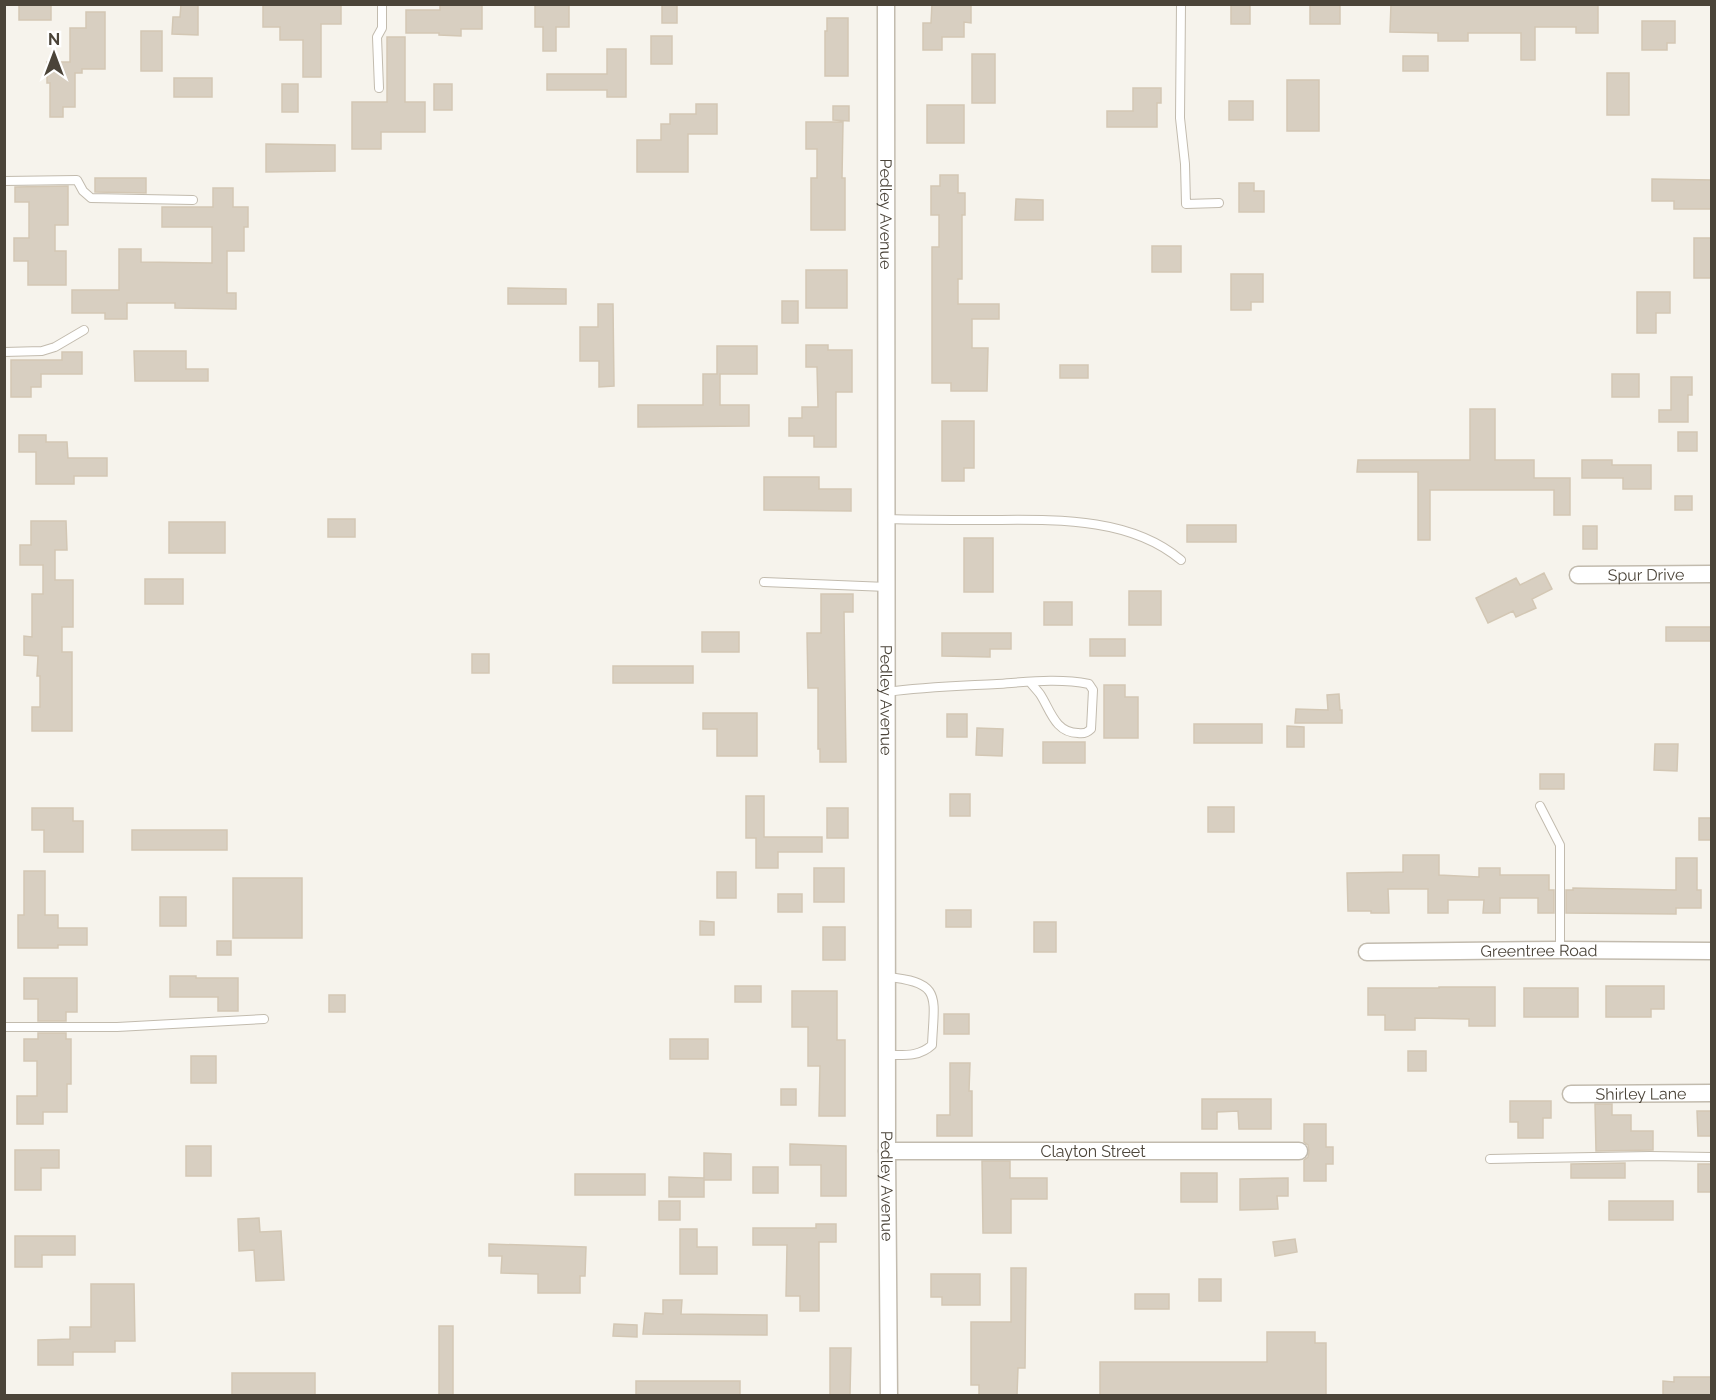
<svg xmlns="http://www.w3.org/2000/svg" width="1716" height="1400" font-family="Raleway,sans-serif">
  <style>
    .building { fill: #d8cfc1; stroke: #d3c7b4; stroke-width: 1.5 }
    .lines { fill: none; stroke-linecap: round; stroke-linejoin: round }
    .lane-casing { stroke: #c2bbae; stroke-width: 10 }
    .street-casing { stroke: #c2bbae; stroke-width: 19 }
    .lane { stroke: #fff; stroke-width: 8 }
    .street { stroke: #fff; stroke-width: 16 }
    .labels { text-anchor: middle; stroke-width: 4.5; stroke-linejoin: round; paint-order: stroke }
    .street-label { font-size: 16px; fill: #4b4439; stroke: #fff }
  </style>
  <rect width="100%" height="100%" fill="#f6f3ec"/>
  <path class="building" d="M19,4h32v16h-32z
    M181,4h17v31l-26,-1 1,-17h7z
    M263,4h78v20h-20v53h-18v-37h-23v-13h-17z
    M440,4h42v25h-21v7l-22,-1v-2h-33v-23h34z
    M535,4h34v23h-13v24h-13v-24h-8z
    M662,4h15v19h-15z
    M932,4h39v19l-7,-1v15h-22v13h-19v-27h8z
    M1231,4h19v20h-19z
    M1310,4h30v20h-30z
    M1391,4h207v29h-22v-6h-41v33h-14v-27h-53v8h-30v-8l-48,-1z
    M86,12h19v57h-23v4h-7v34h-12v10h-13v-34h-3v-21h23v-34h16z
    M827,18h21v58h-23v-45h2z
    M1642,21h33v22h-8v7h-25z
    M141,31h21v40h-21z
    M651,36h21v28h-21z
    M387,37h18v65h20v30h-44v17h-29v-47h35z
    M607,49h19v48h-19v-7h-60v-16h60z
    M972,54h23v49h-23z
    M1403,56h25v15h-25z
    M1607,73h22v42h-22z
    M174,78h38v19h-38z
    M1287,80h32v51h-32z
    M282,84h16v28h-16z
    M434,84h18v26h-18z
    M1133,88h28v15h-4v24h-50v-16h26z
    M1229,101h24v19h-24z
    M696,104h21v30h-29v38h-51v-32h24v-16h9v-10h26z
    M927,105h37v38h-37z
    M833,106h16v15l-16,-1z
    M806,122h37l-1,56h3v52h-34v-52h6v-29h-11z
    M266,144l69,1v26l-69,1z
    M940,175h18v18h7v22h-3v64h-4v25h41v15h-27v29h16l-1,43h-36v-8h-19v-136h7v-32h-8v-29h9z
    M95,178h51v15l-51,-1z
    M1652,179l60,1v29h-38v-8h-22z
    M1239,183h15v8h10v21h-25z
    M68,186v39h-13v26h11v34h-38v-24h-14v-23h15v-36h-14v-15z
    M213,188h20v19h15v20h-4v24h-17v42h9v16l-61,-1v-5h-48v16h-22v-6h-33v-23h47v-41h22v13l71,1v-36h-50v-20h51z
    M1016,199l27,1v20h-28z
    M1694,238h18v40h-18z
    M1152,246h29v26h-29z
    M806,270h41v38h-41z
    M1231,274h32v28h-12v8h-20z
    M508,288l58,1v15h-58z
    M1637,292h33v21h-14v20h-19z
    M782,301h16v22h-16z
    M598,304h15l1,82 -15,1v-26h-19v-34h18z
    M806,345h22v5h24v42h-16v55h-22v-11h-25v-18h13v-11h16l-1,-40h-11z
    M717,346h40v28h-37v31h29v21l-111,1v-22h65v-31h14z
    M134,351h52v18h22v12h-73z
    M62,352h20v22h-41v13h-10v10h-20v-37h51z
    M1060,365h28v13h-28z
    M1612,374h27v23h-27z
    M1671,377h21v18h-4v27h-29v-12h12z
    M1470,409h25v51h39v18h36v37h-16v-25h-124v50h-12v-68h-61l1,-12h112z
    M942,421h32v47h-10v13h-22z
    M1678,432h19v19h-19z
    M19,435h27v7h21l1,16h39v18h-33v8h-38v-32h-17z
    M1582,460h30v5h39v24h-28v-11h-41z
    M764,477h55v12h32v22l-87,-1z
    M1675,496h17v14h-17z
    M328,519h27v18h-27z
    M31,521h35l1,29h-12v30h18v47h-11v25h10v79h-40v-24h8v-31h-3l1,-20 -14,-1v-19l8,1v-43h11v-29h-23v-20h11z
    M169,522h56v31h-56z
    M1187,525h49v17h-49z
    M1583,526h14v23h-14z
    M964,538h29v54h-29z
    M1544,573l8,16 -20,10 4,9 -20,9 -3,-6 -25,12 -12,-25 40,-20 4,7z
    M145,579h38v25h-38z
    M1129,591h32v34h-32z
    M821,594h32v18h-9l2,150h-26v-13h-2v-61h-10l-1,-55h14z
    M1044,602h28v23h-28z
    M1666,627h46v14h-46z
    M702,632h37v20h-37z
    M942,633h69v16h-21v8l-48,-1z
    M1090,639h35v17h-35z
    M472,654h17v19h-17z
    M613,666h80v17h-80z
    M1104,685h21v12h13v41h-34z
    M1339,694l1,16h2v13h-47l1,-14 32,1 -1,-15z
    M703,713h54v43h-40v-27h-14z
    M947,714h20v23h-20z
    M1194,724h68v19h-68z
    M1287,726l17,1v20h-17z
    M977,728l26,1 -1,27 -26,-1z
    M1043,742h42v21h-42z
    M1655,744h23l-1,27 -23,-1z
    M1540,774h24v15h-24z
    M950,794h20v22h-20z
    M746,796h18v41h58v15h-44v16h-22v-30h-10z
    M1208,807h26v25h-26z
    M32,808h41v13h10v31h-39v-22h-12z
    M827,808h21v30h-21z
    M1699,818h13v22h-13z
    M132,830h95v20h-95z
    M1403,855h36v20l40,2v-9h21v7h49v15h5v23h-16v-15h-38v15h-17l1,-13h-36v13h-20v-24h-40l1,24h-18v-2h-23l-1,-38 56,-1z
    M1676,858h21v32h4v18h-25v6l-110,-1v-23h7v-2l103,2z
    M814,868h30v34h-30z
    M24,871h21v44h13v13h29v17h-29v3h-40v-33h6z
    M717,872h19v26h-19z
    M233,878h69v60h-69z
    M778,894h24v18h-24z
    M160,897h26v29h-26z
    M946,910h25v17h-25z
    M700,921l14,1v13h-14z
    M1034,922h22v30h-22z
    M823,927h22v33h-22z
    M217,941h14v14h-14z
    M170,976h26v2h42v33h-20v-14h-48z
    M24,978h53v34h-11v9h-28v-22h-14z
    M735,986h26v16h-26z
    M1606,986h58v23h-13v8h-45z
    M1439,987h56v39h-26v-7l-54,-1v12h-30v-15h-17v-27h71z
    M1524,988h54v29h-54z
    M792,991h45v49h8v76h-26l1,-50h-12v-39h-16z
    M329,995h16v17h-16z
    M944,1014h25v20h-25z
    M38,1033h28v6h5v45h-4v28h-24v12h-26v-28h20v-35h-13v-22h14z
    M670,1039h38v20h-38z
    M1408,1051h18v20h-18z
    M191,1056h25v27h-25z
    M950,1063h20l-1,28h3v45h-35v-21h13z
    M781,1089h15v16h-15z
    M1202,1099h69v30h-32l-1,-18 -21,1v17h-15z
    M1510,1101h41v17h-8v20h-25v-16h-8z
    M1595,1104h17v11h19v16h22v19l-57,1z
    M1697,1111h15v25h-14z
    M1304,1124h22v23h7v17h-7v17h-22v-21l4,-3 1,-5 -1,-7 -4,-3z
    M790,1144l56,2v50h-25v-31h-31z
    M186,1146h25v30h-25z
    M15,1150h44v18h-18v22h-26z
    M704,1153l27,1v26h-27v17h-35v-20l35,1z
    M982,1161h28v17h37v21h-36v34h-28z
    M1625,1163v15h-54v-14z
    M1698,1164h14v28h-14z
    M753,1167h25v26h-25z
    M1181,1173h36v29h-36z
    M575,1174h70v21h-70z
    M1288,1178v18h-11l1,13 -38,1v-31z
    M659,1201h21v19h-21z
    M1609,1201h64v19h-64z
    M259,1218l1,14 21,-1 3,49 -28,1 -2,-31 -15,1 -1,-32z
    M816,1224h20v18h-17v69h-19v-15h-14l1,-51h-34v-17h63z
    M680,1229h17v18h20v27h-37z
    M15,1236h60v19h-33v12h-27z
    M1295,1239l2,13 -22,4 -2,-14z
    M489,1244l97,3 -1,29h-5v17h-42v-19l-37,-1 1,-17h-13z
    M1011,1268h15l-1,100h-7l-1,27h-38v-10h-8v-63h40z
    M931,1274h49v31h-38v-8h-11z
    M1199,1279h22v22h-22z
    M91,1284h43l1,57h-20v11h-42v13h-35v-25l32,-1v-12h21z
    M1135,1294h34v15h-34z
    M663,1300h19l-1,14 86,1v20l-124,-1 2,-21 18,1z
    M614,1324l23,1v12l-24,-1z
    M439,1326h14v69h-14z
    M1267,1332h48v11h11v52h-226v-33h167z
    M830,1348h21l-1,47h-20z
    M232,1373h83v22h-83z
    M1674,1377h38v18h-49v-14l11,1z
    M636,1381h104v14h-104z"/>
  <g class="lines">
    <defs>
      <path id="lane" d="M1181,4l-1,114 5,46 1,40 33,-1
        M379,88l-2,-51 5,-9v-24
        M4,181l73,-1 6,11 8,7 102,2
        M4,352l38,-1 13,-4 29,-17
        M887,519c32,1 64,1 96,1 66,0 145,-5 198,40
        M764,582l123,5
        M887,692c36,-5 73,-6 110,-8 30,-2 62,-6 92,0l4,6 -2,39c-4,4 -8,5 -13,4 -23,0 -28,-24 -38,-39 -3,-4 -7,-8 -10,-12
        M1540,806l20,39v105
        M887,977c56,5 47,20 45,68 -13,12 -28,10 -45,10
        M4,1027h113l147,-8
        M1490,1159l160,-3 62,1"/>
      <g id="street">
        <path id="s1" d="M886,4l1,1147 2,245"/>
        <path id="s2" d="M1578,575l134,-1"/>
        <path id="s3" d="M1367,952l193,-2 152,1"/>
        <path id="s4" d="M1571,1094l141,-1"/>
        <path id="s5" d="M887,1151h412"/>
      </g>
    </defs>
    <use href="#lane" class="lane-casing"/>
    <use href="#street" class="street-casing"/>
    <use href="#lane" class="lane"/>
    <use href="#street" class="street"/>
  </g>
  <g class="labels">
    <g class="street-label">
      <text dy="6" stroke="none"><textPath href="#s1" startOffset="210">Pedley Avenue</textPath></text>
      <text dy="6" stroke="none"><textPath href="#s2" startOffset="68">Spur Drive</textPath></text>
      <text dy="6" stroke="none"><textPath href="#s1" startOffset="696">Pedley Avenue</textPath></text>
      <text dy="6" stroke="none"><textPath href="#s3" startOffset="172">Greentree Road</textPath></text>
      <text dy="6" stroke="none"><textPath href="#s4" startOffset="70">Shirley Lane</textPath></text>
      <text dy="6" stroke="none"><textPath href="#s5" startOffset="206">Clayton Street</textPath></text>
      <text dy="6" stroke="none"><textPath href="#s1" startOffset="1182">Pedley Avenue</textPath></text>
    </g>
  </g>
  <rect width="1716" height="1400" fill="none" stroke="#4b4439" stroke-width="12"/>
  <g transform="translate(54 54)" stroke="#ffffff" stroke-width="4.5" paint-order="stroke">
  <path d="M0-4.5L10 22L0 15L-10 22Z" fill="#4b4439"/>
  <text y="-9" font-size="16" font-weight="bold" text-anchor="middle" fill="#4b4439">N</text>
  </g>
</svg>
